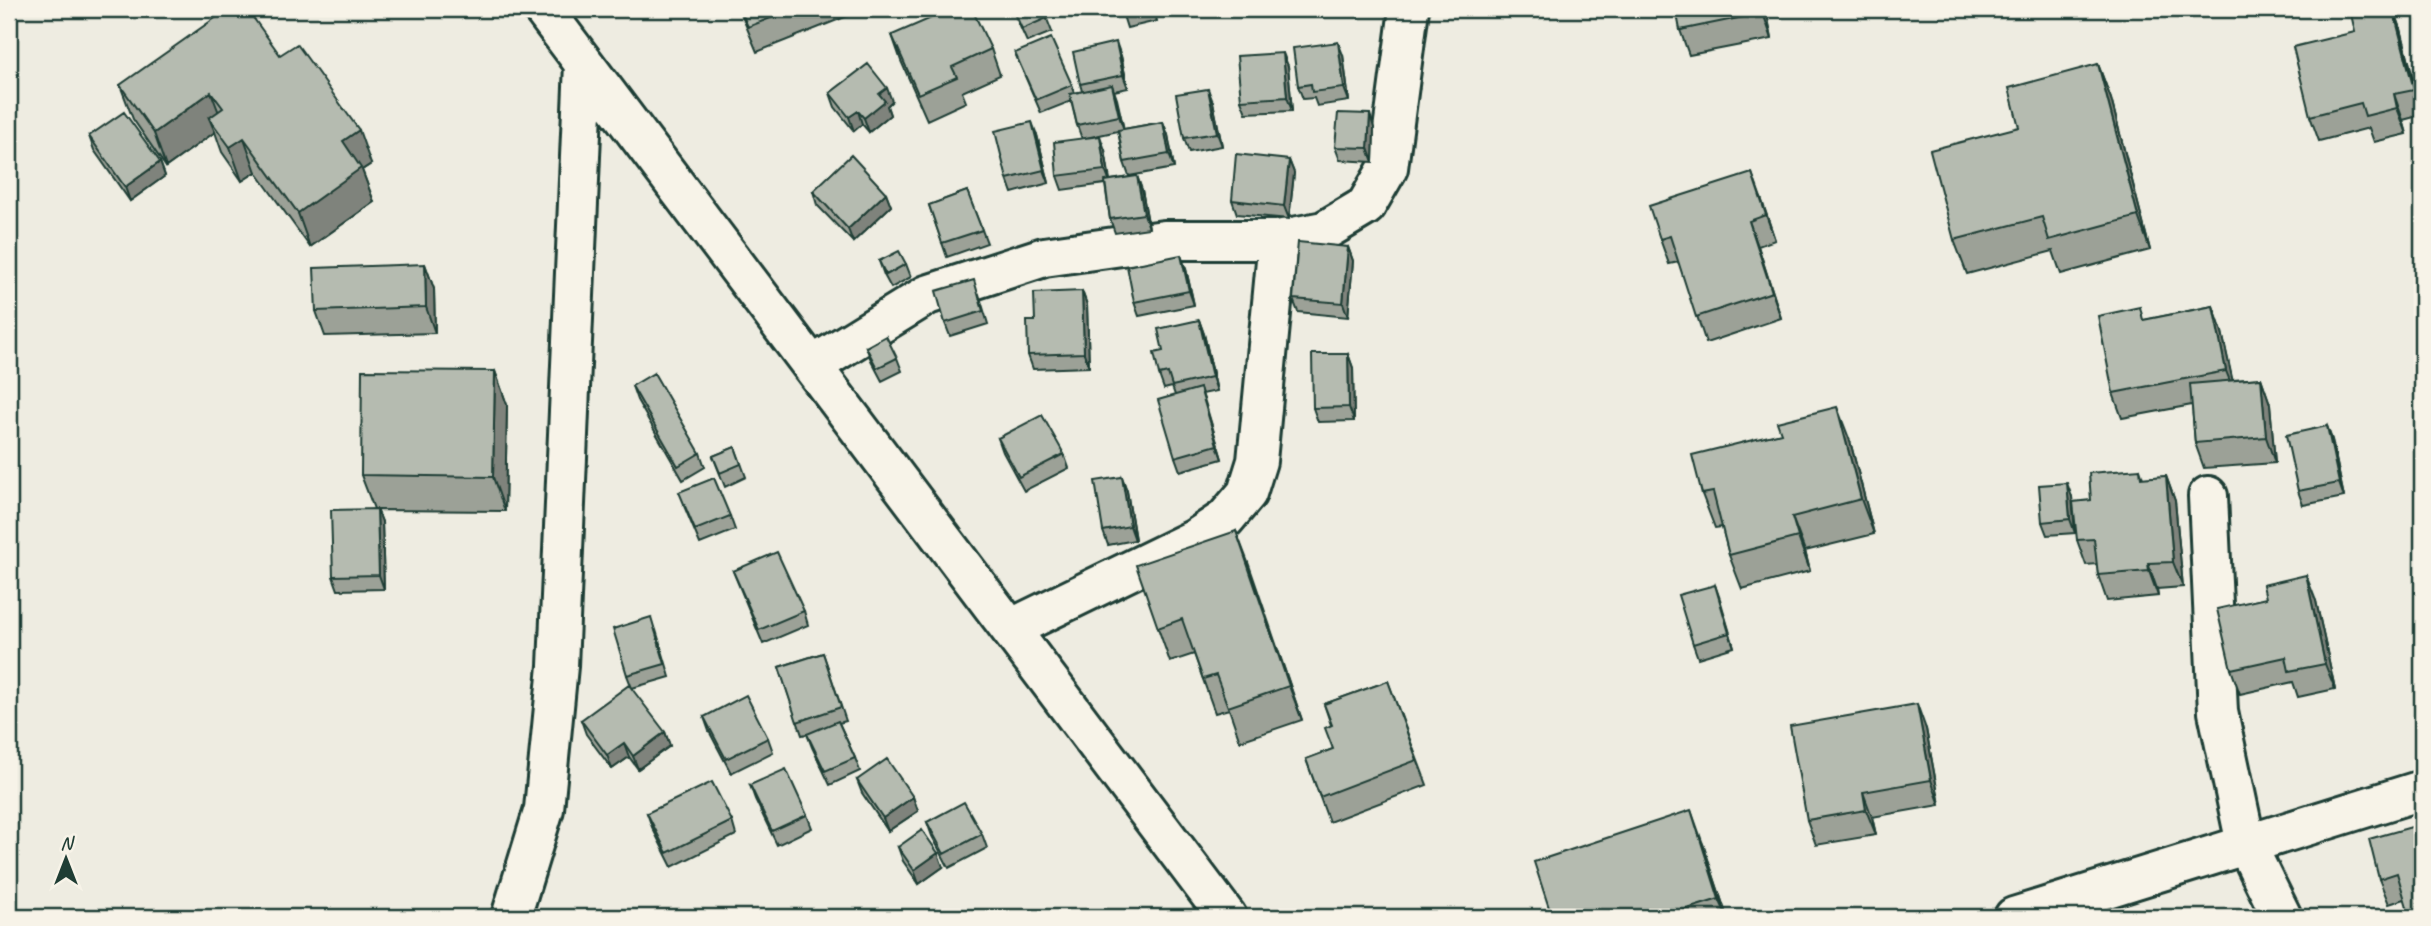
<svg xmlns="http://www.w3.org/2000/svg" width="2431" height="926" font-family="Caveat,sans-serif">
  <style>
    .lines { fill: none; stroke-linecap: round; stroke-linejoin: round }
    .minor-casing { stroke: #1f3d34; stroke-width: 44 }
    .minor { stroke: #f7f3e8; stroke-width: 38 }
    .wall { fill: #9ca197; stroke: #1f3d34; stroke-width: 2 }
    .shaded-wall { fill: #7f837b; stroke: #1f3d34; stroke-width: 2 }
    .building { fill: #b5bbb0; stroke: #1f3d34; stroke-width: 2 }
  </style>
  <rect width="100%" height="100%" fill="#eeece1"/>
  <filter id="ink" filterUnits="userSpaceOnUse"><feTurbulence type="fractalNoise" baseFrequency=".0143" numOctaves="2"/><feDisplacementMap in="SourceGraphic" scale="14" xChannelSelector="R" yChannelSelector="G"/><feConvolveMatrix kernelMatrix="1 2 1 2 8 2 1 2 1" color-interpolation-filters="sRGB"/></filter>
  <g filter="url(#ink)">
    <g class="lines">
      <defs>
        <path id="minor" d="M543,9l684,908
          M812,366l115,-71 117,-38 120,-17h114l46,-9 42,-25 22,-38 21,-159
          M2208,496l10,216 28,132 36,73
          M1010,629l185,-90 30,-20 22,-26 10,-32 21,-221
          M511,917l33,-108 14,-143 26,-602
          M2014,917l408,-127"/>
      </defs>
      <use href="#minor" class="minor-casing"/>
      <use href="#minor" class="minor"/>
    </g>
    <path class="wall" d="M739,9h126l-108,43z
      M1012,9h31l9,23 -25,10z
      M1121,9h33l3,12 -30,7z
      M1766,9l6,30 -83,16 -9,-25z
      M2394,9l7,20 21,86 -19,5 4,14 -33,8 -5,-14 -50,13 -9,-25 45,-84z
      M892,35l99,14 9,26 -38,17 4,10 -39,18 -26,-59z
      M1015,53l57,32 3,8 7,-2 -2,-7 41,-28 7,32 -14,3 10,38 39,-7 5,13 6,33 -45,8 -5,-14 -6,-31 -32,7 19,12 5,30 27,-4 5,14 7,38 -34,5 -5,-14 -5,-35 -43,6 -5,-14 25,-37 -5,-14 -6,-24 -30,12z
      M280,55l91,109 -9,6 12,32 -64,45 -54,-75 -14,9 -20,-29 -7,-20 -49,35 -33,-48 -13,-34z
      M1343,55l6,46 -32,5 -3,-8 -11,1 -5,-13z
      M2098,64l13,35 39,151 -89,24 -8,-23 -86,23 -13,-34 65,-113z
      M1288,66l4,45 -46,2 -5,-13z
      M830,93l62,8 -5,5 3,9 -21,17 -7,-8 -8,7 -19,-24z
      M1213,102l9,44 -33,6 -5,-14z
      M1374,128l-1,34 -33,-2 -5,-13z
      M1037,135l12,48 -37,10 -5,-14z
      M89,136l71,26 5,14 -35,25 -36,-51z
      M1289,160l5,13 -5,46 -52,-5 -5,-14z
      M813,191l73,2 5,13 -38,36 -36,-37z
      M967,191l20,52 -40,14 -18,-52z
      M1761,198l14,42 -17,6 23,72 -75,25 -27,-81 -10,2 -9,-25z
      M1348,247l5,14 -5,56 -50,-5 -5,-13z
      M879,261l27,3 5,13 -20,11 -7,-13z
      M425,264l9,25 1,44 -110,3 -9,-25z
      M1186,269l8,36 -55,11 -5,-14z
      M1082,291l5,14 2,62 -56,2 -5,-14 7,-34z
      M979,294l9,30 -38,12 -5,-13z
      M2213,306l9,26 10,48 29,-2 9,26 5,59 -71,5 -9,-25 -3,-38 -70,13 -9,-25 32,-73z
      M1199,320l5,14 13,57 -15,3 20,65 -42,12 -5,-14v-62l-3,-8 -8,2 -5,-14 4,-24z
      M866,347l31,11 5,13 -20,10 -11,-21z
      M1348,354l5,14 1,53 -36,1 -5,-14z
      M495,371l12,34 -2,106 -128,-1 5,12 2,67 -46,1 -5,-14 41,-67 -13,-34z
      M632,386l68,67 5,14 -22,13 -46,-80z
      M2327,426l5,14 12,57 -41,8 -5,-14z
      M998,438l66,16 5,14 -45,23 -21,-39z
      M1850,441l24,93 -69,17 5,20 -68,18 -13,-34 -7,-28 -7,1 -13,-34z
      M735,447l11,30 -21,10 -12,-31z
      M2140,469l3,9 23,-2 9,25 8,86 -26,2 1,7 -51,5 -9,-26 -1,-11 -11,1 -9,-25 14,-40z
      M1122,477l5,14 8,49 -27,5 -5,-14z
      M2072,497l3,36 -28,2 -5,-13z
      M684,506l46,10 5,14 -35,14z
      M1236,531l66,189 -62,21 -11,-32 -14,4 -21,-59 -24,8 -12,-34z
      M733,571l71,40 4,14 -45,19z
      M1715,585l19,62 -36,11 -5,-14z
      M2316,601l19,88 -37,8 -5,-15 -53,12 -9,-25z
      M656,630l14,47 -38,11 -5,-13z
      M823,653l23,68 -7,2 16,35 5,13 -30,14 -18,-38 -5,-13 -5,1 -23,-68z
      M1388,681l39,104 -98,37 -23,-63 27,-10 -2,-24 -7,-21z
      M704,717l64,21 5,14 -42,21 -22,-42z
      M581,720l84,12 5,14 -32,23 -9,-12 -17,12 -26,-35z
      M1926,729l14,76 -68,12 4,18 -60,10 -9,-25z
      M857,780l56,17 5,14 -30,20 -26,-38z
      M750,785l57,30 5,13 -35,17 -22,-46z
      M647,813l85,8 4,14 -64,32 -20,-40z
      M927,822l55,12 5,14 -38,20 -17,-32z
      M2422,824l-17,75 -16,5 -10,-25z
      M1703,844l24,73h-175z
      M898,847l45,20 -24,17 -16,-23z"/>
    <path class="shaded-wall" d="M915,9h11l-9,7z
      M1762,9h4l6,30 -9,-26z
      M2394,9l7,20 21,85 -8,-24z
      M1116,42l5,14 7,32 -5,-13z
      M1338,42l5,13 6,46 -5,-13z
      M1283,53l5,13 4,45 -5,-14z
      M2098,64l13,35 39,151 -12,-34z
      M1112,85l5,14 7,31 -5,-14z
      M887,88l5,13 -5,5 3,9 -21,17 -5,-14 15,-24z
      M1208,89l5,13 9,44 -5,-13z
      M211,92l13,34 -15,-8 6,14 -49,35 -12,-34z
      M2394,94l9,26 4,14 -10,-26z
      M858,111l4,13 -8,7 -5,-14z
      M1370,114l4,14 -1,34 -5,-14z
      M1032,122l5,13 12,48 -5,-13z
      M1163,122l5,13 6,33 -5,-14z
      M359,130l12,34 -9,6 12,32 -64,45 -12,-34 45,-72z
      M1100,136l5,14 5,33 -5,-13z
      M244,138l12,34 -14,9 -12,-34z
      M1289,160l5,13 -5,46 -5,-13z
      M160,162l5,14 -35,25 -5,-14z
      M1752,173l9,25 14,42 -9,-25z
      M1137,176l5,14 7,38 -5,-14z
      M886,193l5,13 -38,36 -5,-13z
      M1749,221l9,25 23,72 -9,-26z
      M1348,247l5,14 -5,56 -5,-14z
      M1181,255l5,14 8,36 -5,-14z
      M425,264l9,25 1,44 -9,-26z
      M1082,291l5,14 2,62 -5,-14z
      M2213,306l9,26 14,64 -10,-25z
      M1199,320l5,14 13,57 -5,-14z
      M1348,354l5,14 1,53 -5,-14z
      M495,371l12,34 -2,106 -12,-34z
      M2261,378l9,26 5,59 -9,-26z
      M1200,388l5,14 17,57 -5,-14z
      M1837,407l13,34 24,93 -13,-35z
      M2327,426l5,14 12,57 -5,-14z
      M2166,476l9,25 8,86 -10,-25z
      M1122,477l5,14 8,49 -5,-14z
      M2067,483l5,14 3,36 -5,-14z
      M377,509l5,13 2,67 -5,-14z
      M1792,517l13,34 5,20 -12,-34z
      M1236,531l13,34 53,155 -13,-34z
      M2148,563l9,26 1,7 -9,-25z
      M2306,575l10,26 19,88 -10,-25z
      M1715,585l5,14 14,48 -5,-14z
      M1917,704l9,25 14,76 -9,-25z
      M665,732l5,14 -32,23 -5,-13z
      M624,743l5,14 -17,12 -5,-14z
      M1863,792l9,25 4,18 -10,-25z
      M913,797l5,14 -30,20 -5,-13z
      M1691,810l12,34 24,73 -8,-18z
      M938,853l5,14 -24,17 -5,-14z"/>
    <path class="building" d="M228,9h19l33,46 17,-11 62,86 -16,11 18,27 -63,45 -54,-75 -14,9 -21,-29 14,-10 -12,-16 -57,41 -34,-48z
      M740,9h53l-45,18z
      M952,9h20l19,40 -39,18 5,10 -39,17 -26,-59z
      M1013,9h30l4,9 -25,11z
      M1121,9h25l-24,6z
      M1676,9h86l1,4 -83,17z
      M2373,9h20l21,81 -20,4 3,14 -32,8 -4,-13 -51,13 -17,-69 62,-15 -4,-18z
      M1051,38l21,47 -36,15 -21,-47z
      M1116,42l7,33 -43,9 -7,-32z
      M1338,42l6,46 -32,4 -1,-8 -13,2 -5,-38z
      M1283,53l4,44 -46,3 -4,-44z
      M868,64l19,24 -8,6 6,7 -21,17 -6,-7 -9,6 -19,-24z
      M2098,64l40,152 -89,24 -7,-23 -88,23 -24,-90 89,-23 -10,-39z
      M1112,85l7,31 -42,9 -7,-31z
      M1208,89l9,44 -33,5 -8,-44z
      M124,112l36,50 -35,25 -36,-51z
      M1338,113l32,1 -2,34 -33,-1z
      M1032,122l12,48 -37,9 -12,-48z
      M1163,122l6,32 -45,8 -6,-32z
      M1100,136l5,34 -48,6 -3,-34z
      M1236,154l53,6 -5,46 -52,-6z
      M851,155l35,38 -38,36 -35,-38z
      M1752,173l14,42 -17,6 23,71 -76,25 -26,-81 -10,3 -11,-33z
      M1137,176l7,38 -34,5 -5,-38z
      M967,191l15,39 -40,13 -13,-38z
      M1298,242l50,5 -5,56 -50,-4z
      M899,251l7,13 -20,11 -7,-14z
      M1181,255l8,36 -55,11 -7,-36z
      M425,264l1,43 -110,4 -2,-43z
      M974,280l9,31 -38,12 -9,-32z
      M1082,291l2,62 -56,2 -1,-34h8l-1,-28z
      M2213,306l13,65 -113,22 -15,-77 42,-9 3,13z
      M1199,320l13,57 -40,9 -4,-13 -9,2 -5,-22 9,-2 -5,-22z
      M886,336l11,22 -20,10 -11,-21z
      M1312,354h36l1,53 -36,1z
      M362,370l133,1 -2,106 -132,-2z
      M654,373l46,80 -22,13 -46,-80z
      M2261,378l5,59 -71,6 -5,-59z
      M1200,388l17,57 -42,12 -17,-57z
      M1837,407l24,92 -69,18 6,20 -69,18 -16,-63 -11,2 -10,-39 89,-22 -4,-11z
      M1042,415l22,39 -45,23 -21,-39z
      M2327,426l12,57 -41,8 -12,-56z
      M735,447l6,17 -21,9 -7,-17z
      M2140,469l1,9 25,-2 7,86 -25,1 1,8 -51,4 -4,-36 -17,1 -4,-38 18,-2 -2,-27z
      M1122,477l8,49 -27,5 -8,-50z
      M714,478l16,38 -35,14 -16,-38z
      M2067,483l3,36 -28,3 -3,-37z
      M377,509l2,66 -46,1 -2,-66z
      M1236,531l53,155 -61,21 -12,-32 -13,4 -21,-60 -24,9 -22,-63z
      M777,552l27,59 -45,19 -26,-59z
      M2306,575l19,89 -36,7 -3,-14 -55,12 -14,-60 49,-11 -3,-13z
      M1715,585l14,48 -36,11 -15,-49z
      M651,617l14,47 -38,11 -14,-46z
      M823,653l18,54 -44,15 -18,-55z
      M1388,681l29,79 -97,37 -14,-38 27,-10 -8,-21 7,-3 -8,-21z
      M629,685l36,47 -32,24 -9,-13 -17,12 -26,-35z
      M746,695l22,43 -42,21 -22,-42z
      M1917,704l14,76 -68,12 3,18 -59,10 -17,-94z
      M838,721l17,37 -30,13 -18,-37z
      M887,759l26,38 -30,21 -26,-38z
      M786,769l21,46 -35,16 -22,-46z
      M712,782l20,39 -65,32 -20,-40z
      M964,802l18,32 -38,20 -17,-32z
      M1691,810l28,89 -57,18h-110l-18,-55z
      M2422,824v93h-12l-13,-44 -18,6 -10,-40z
      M922,830l16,23 -24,17 -16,-23z"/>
  </g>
  <rect width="2431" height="926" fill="none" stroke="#f7f3e8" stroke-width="35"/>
  <rect x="18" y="18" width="2396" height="891" fill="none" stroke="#1f3d34" stroke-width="2.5" filter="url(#ink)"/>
  <g transform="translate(66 859)" stroke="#f7f3e8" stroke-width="5" paint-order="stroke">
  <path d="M0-5L12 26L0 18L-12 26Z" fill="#1f3d34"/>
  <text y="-10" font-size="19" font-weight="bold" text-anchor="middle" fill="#1f3d34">N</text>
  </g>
</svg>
